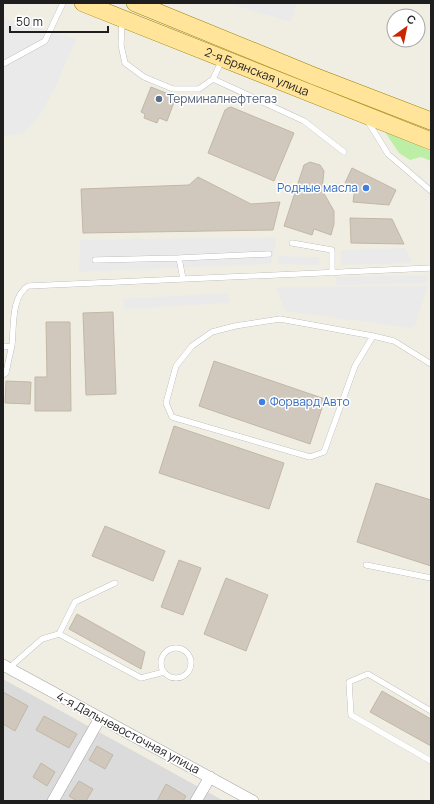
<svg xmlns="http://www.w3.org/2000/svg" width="434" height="804" font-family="Manrope,sans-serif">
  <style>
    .residential { fill: #dcdbdb }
    .grass { fill: #bcefa5 }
    .parking { fill: #eaeaea }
    .building { fill: #d0c8bc; stroke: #c3b7a4 }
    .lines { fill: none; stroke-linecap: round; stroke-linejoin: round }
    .service-casing { stroke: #a5a5a5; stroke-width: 6 }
    .minor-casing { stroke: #a5a5a5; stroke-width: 12 }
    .primary-casing { stroke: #988000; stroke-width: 18 }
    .service { stroke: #fff; stroke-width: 5.5 }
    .minor { stroke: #fff; stroke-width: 11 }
    .primary { stroke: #ffe499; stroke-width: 17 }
    .service-dot { fill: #5c6f8a; stroke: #fff; stroke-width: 1.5 }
    .shop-dot { fill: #3f7fe0; stroke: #fff; stroke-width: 1.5 }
    .labels { text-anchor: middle; stroke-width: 3; stroke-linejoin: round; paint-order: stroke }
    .street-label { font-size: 12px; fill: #1e1e1e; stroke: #fff }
    .service-label { font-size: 12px; fill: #4e5e75; stroke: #fff; text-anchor: start }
    .shop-label { font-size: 12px; fill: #366cbe; stroke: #fff; text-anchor: end }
  </style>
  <rect width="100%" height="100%" fill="#f0eee3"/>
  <path class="residential" d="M3,679l221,122h-221z"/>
  <path class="grass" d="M385,132l46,19v10l-10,-4 -11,3 -11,-7z"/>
  <path class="parking" d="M226,3h71l-6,19z
    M3,18l73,21 -21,49 -14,25 -16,19 -22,5z
    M277,237l-6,27 -192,8 1,-32z
    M406,248l6,15 -71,2v-15z
    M278,256l42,1 -1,8 -41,-1z
    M427,275v8l-91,2v-8z
    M427,286l-11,39 -6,3 -125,-17 -9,-24z
    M228,293l1,10 -105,6 -1,-10z"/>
  <path class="building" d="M151,87l25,10 -9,24 -8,-3 -2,5 -13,-5 1,-4 -4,-2z
    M231,107l63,26 -20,48 -66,-28 17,-43 3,-2z
    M310,162l10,3 4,6 -2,19 12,21v13l-3,11 -17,-6 -2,6 -28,-9 20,-61z
    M352,168l44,22 -7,15 -36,-3 2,-15 -10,-4z
    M198,177l53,27 29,-2 -7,28 -190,3 -2,-44 108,-4z
    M350,218l42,1 12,25 -53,-1z
    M113,312l3,82 -30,1 -3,-82z
    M46,322h24l1,89h-36v-34h12z
    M214,361l111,38 -15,45 -111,-38z
    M6,381l25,1 -1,22 -25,-1z
    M174,426l110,37 -15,46 -110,-36z
    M376,483l55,17v66l-74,-24z
    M105,526l60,25 -12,30 -61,-25z
    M179,560l22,8 -18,47 -22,-8z
    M226,578l42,17 -22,56 -42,-17z
    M77,614l68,38 -4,17 -72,-40z
    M382,691l49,28v27l-61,-34z
    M3,692l25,14 -13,25 -12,-7z
    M44,716l33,18 -8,14 -33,-18z
    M97,746l16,9 -8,14 -16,-9z
    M41,763l14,9 -8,14 -14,-9z
    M79,781l14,8 -7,12h-9l-8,-5z
    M166,784l20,12 -3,5h-26z"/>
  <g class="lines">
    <defs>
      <path id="service" d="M122,21l-1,24 4,18 19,14 29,12h26l14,-10 9,-19
        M3,64l42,-23 18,-38
        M213,79l91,42 40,31
        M367,120l21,34 43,37
        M292,243l40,7v23
        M95,260l84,-2
        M183,279l-4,-21 90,-4
        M373,336l-18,30 -31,86 -14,5 -138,-40 -6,-14 10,-37 16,-20 20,-14 23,-6 45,-7 93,17 21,5 37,23
        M3,346l8,1
        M3,375l3,-2c2,-10 4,-19 6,-28 2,-19 -1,-48 16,-59l403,-18
        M366,565l65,13
        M59,634l82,44 23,-6
        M161 663a15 15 0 1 1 30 0a15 15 0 1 1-30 0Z
        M9,668l33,-29 17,-5 16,-32 40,-19
        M431,711l-63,-37 -19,8 2,33 80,46"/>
      <path id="minor" d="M3,665l250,136
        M53,801l47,-83
        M196,801l14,-24"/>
      <g id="primary">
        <path id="s1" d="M83,3l348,138"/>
        <path d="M135,3l179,73 117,45"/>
      </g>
    </defs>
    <use href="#service" class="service-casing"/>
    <use href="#minor" class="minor-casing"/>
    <use href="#primary" class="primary-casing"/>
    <use href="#service" class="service"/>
    <use href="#minor" class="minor"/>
    <use href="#primary" class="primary"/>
  </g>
  <circle class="service-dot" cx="159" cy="99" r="4"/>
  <g class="shop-dot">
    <circle cx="366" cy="188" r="4"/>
    <circle cx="262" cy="402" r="4"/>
  </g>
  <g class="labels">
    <g class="street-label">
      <text dy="4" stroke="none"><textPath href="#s1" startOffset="187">2-я Брянская улица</textPath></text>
      <text transform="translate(128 733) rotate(28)" y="4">4-я Дальневосточная улица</text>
    </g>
    <g class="service-label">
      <text x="167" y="103">Терминалнефтегаз</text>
    </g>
    <g class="shop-label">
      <text x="358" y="192">Родные масла</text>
      <text x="270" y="406" text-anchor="start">Форвард Авто</text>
    </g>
  </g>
  <rect width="434" height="804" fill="none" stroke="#1e1e1e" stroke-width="8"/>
  <g transform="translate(406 28) rotate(33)"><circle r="19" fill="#ffffff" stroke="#a5a5a5"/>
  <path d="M0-3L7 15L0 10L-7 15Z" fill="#cc2300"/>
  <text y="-6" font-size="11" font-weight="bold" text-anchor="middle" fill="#1e1e1e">С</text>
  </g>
  <path d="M10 26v6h98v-6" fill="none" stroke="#1e1e1e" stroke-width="2"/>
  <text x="16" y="26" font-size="12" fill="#1e1e1e" stroke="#ffffff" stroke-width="3" paint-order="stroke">50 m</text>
</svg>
